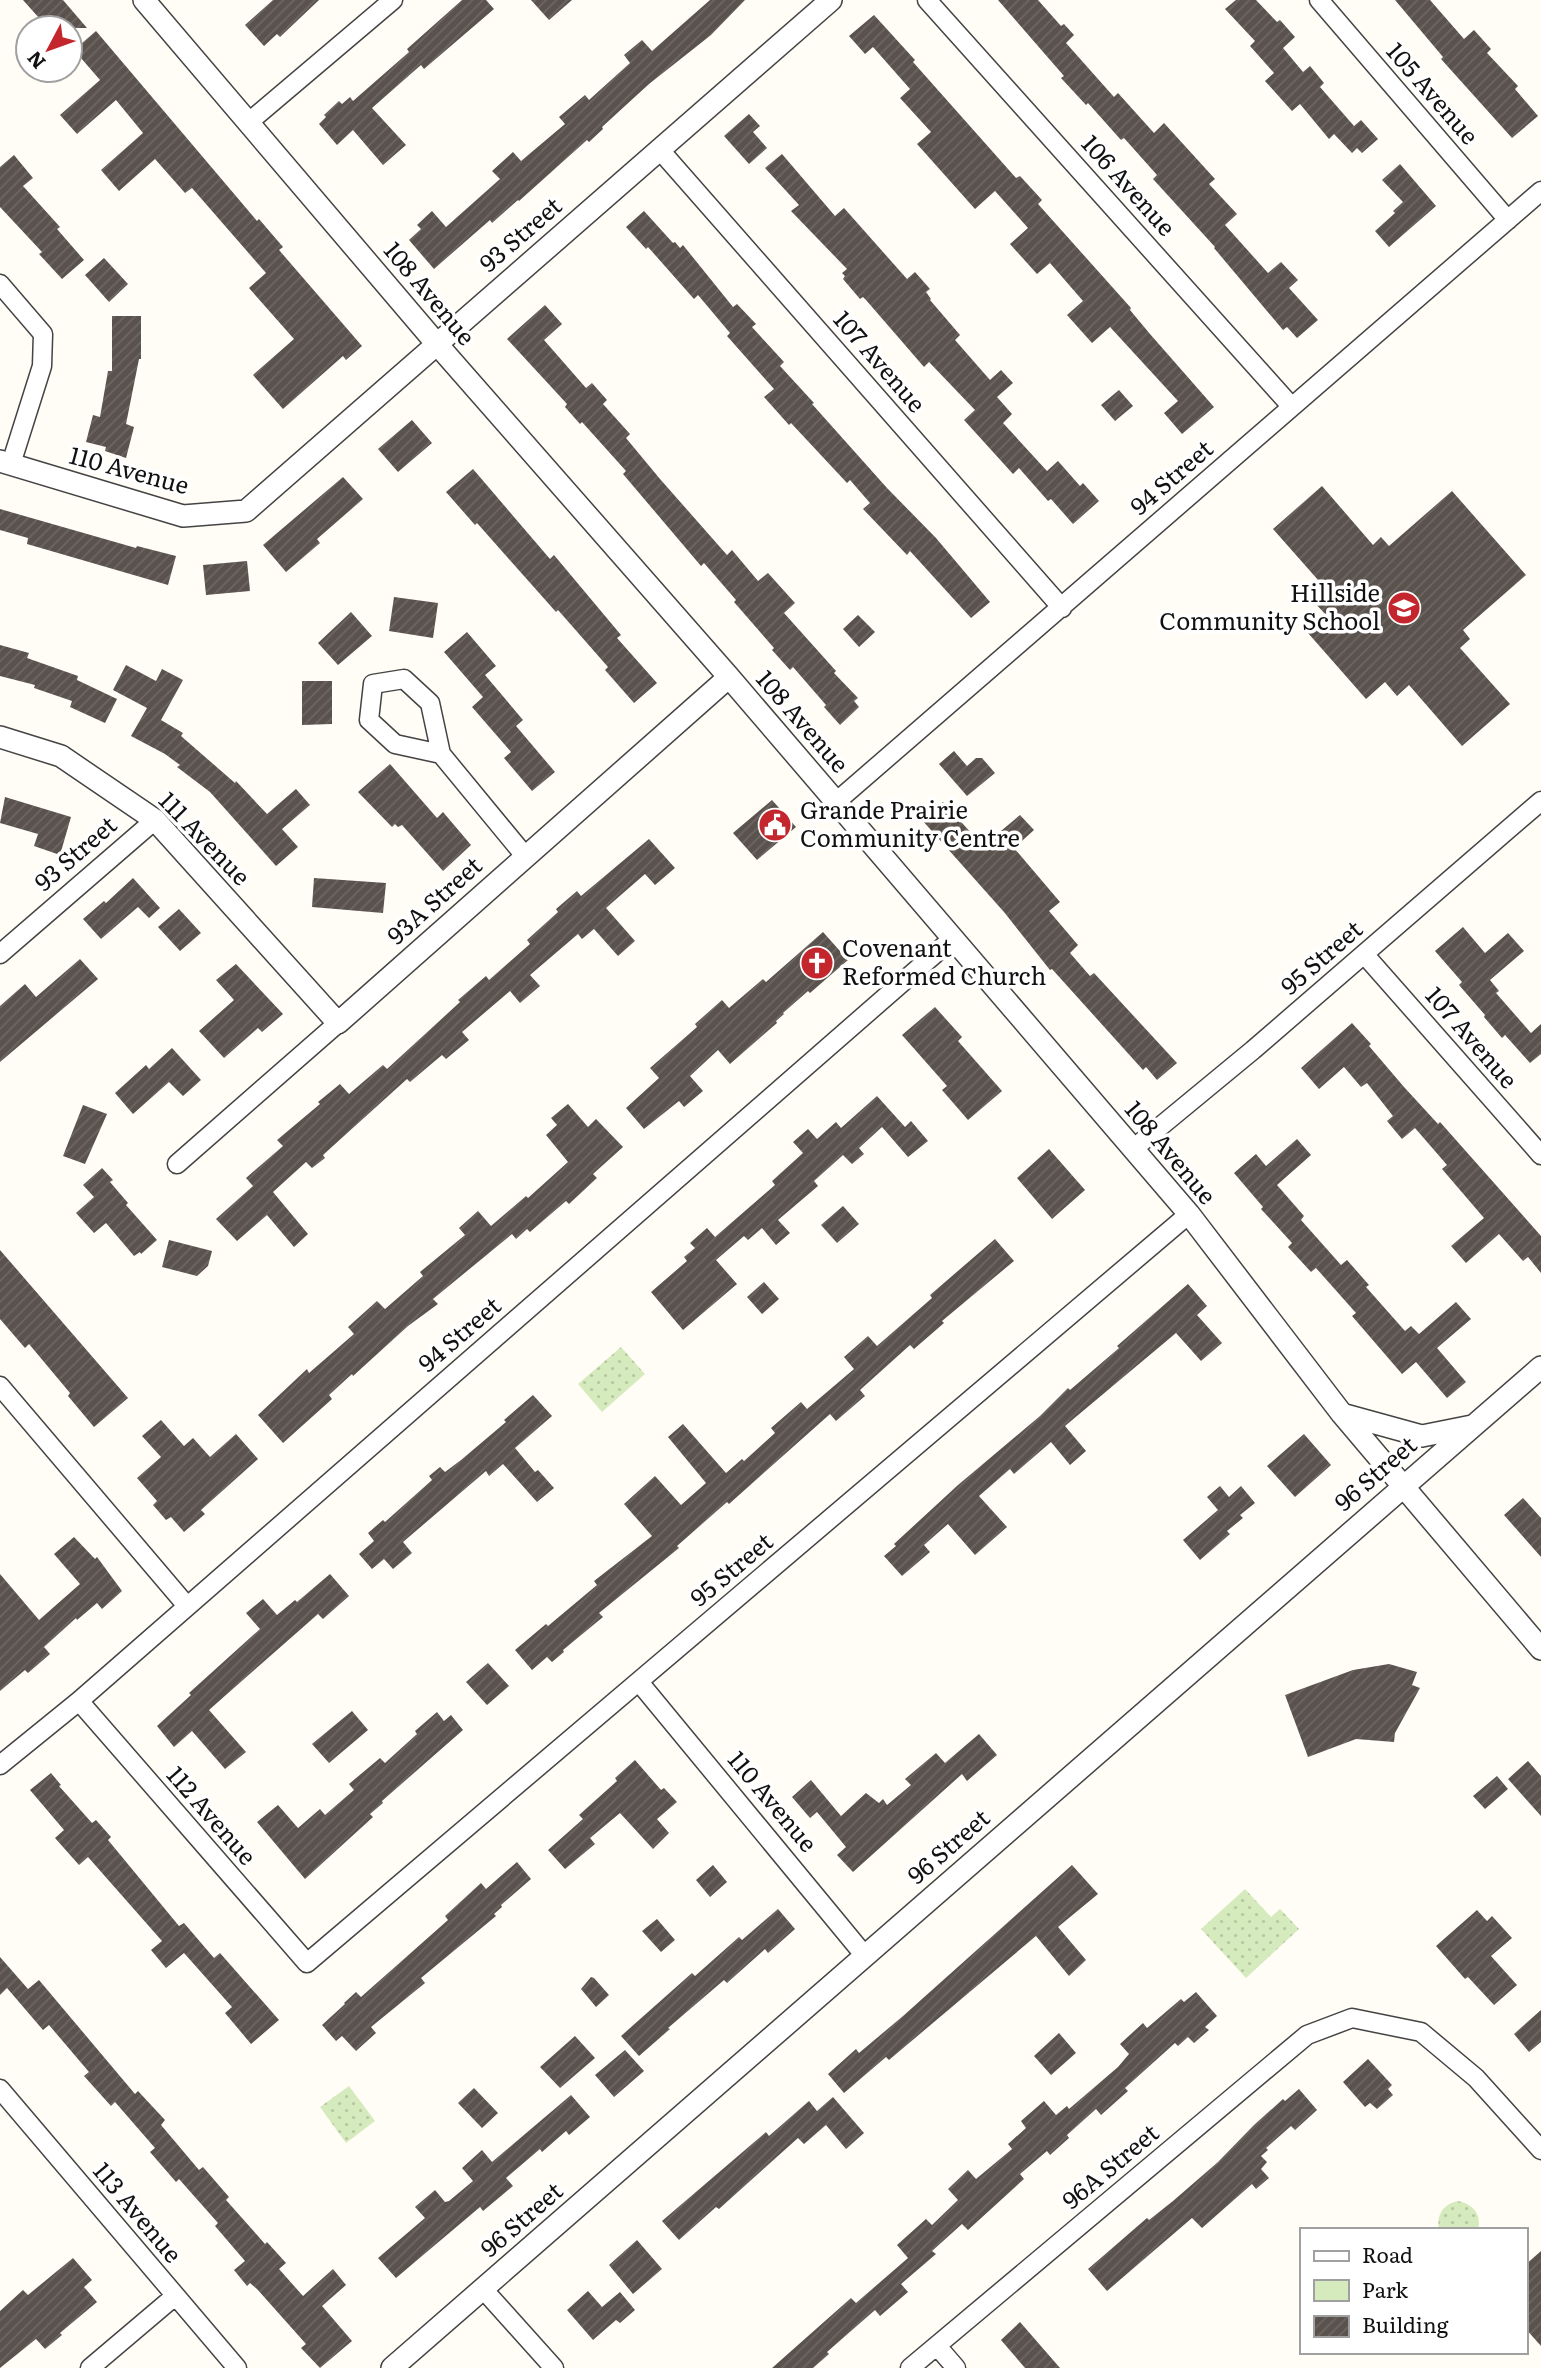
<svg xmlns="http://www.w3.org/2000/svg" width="1541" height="2368" font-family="Literata,serif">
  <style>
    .green { fill: url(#green-dots) }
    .building { fill: url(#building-hatch) }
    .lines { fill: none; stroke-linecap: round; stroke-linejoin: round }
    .minor-casing { stroke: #444; stroke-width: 21 }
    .tertiary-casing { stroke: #444; stroke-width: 24 }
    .minor { stroke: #fff; stroke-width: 18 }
    .tertiary { stroke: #fff; stroke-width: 21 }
    .labels { text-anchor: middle; stroke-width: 7; stroke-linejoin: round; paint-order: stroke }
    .street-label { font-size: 24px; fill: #111; stroke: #fff }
    .poi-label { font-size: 24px; fill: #111; stroke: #fff; text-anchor: start }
  </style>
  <defs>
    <pattern id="green-dots" width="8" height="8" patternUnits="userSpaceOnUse" patternTransform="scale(1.75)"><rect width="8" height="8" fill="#d5ebbd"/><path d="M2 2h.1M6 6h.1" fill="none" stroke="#b6c8a1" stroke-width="1.8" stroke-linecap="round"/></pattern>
    <pattern id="building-hatch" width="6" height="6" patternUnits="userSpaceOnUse" patternTransform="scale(1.75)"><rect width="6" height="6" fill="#5a524d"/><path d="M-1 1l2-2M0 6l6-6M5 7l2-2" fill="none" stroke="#6d6662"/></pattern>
  </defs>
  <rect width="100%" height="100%" fill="#fffdf5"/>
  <path class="green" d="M621,1347l24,27 -43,38 -24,-28z
    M1245,1889l26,28 9,-8 19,20 -53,49 -45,-49z
    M349,2086l26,35 -29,22 -26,-36z
    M1458,2201c15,3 24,13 20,29h-39c-3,-15 4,-26 19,-29z"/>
  <path class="building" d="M23,0h40l24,28h-39z
    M273,0h46l-39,37 -3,-3 -13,12 -19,-21z
    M462,0h24l8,9 -70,60 -3,-4 -49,43 34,37 -23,20 -30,-35 -16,15 -18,-21 7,-7 -2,-2 15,-14 3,3 8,-7 3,4 56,-49 -2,-3z
    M531,0h41l-23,20z
    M710,0h35l-34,35 -62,49 -47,43 1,2 -14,13 -2,-2 -68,61 -1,-1 -26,23 -2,-3 -56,49 -25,-29 12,-11 -4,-4 15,-14 14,16 54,-48 -8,-8 21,-19 8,9 44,-37 -6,-7 26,-22 4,5 41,-37 -6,-8 18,-15 10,11z
    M998,0h40l23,26 3,-2 10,11 -8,8 48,54 4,-4 36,40 10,-10 51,56 -6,5 28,30 -12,11 43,48 13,-11 17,18 -9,8 29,32 -21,18 -10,-11 -4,3 -69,-82 1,-1 -62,-68 4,-4 -33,-37 -3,2 -33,-37 -2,2 -25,-27 3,-2z
    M1236,0h20l21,22 3,-2 15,17 -12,11 20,24 7,-6 14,17 -4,4 34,39 7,-6 17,19 -16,14 -5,-5 -5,5 -18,-19 -5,5 -29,-35 -8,7 -27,-30 9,-8 -24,-27 5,-5 -30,-32z
    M1395,0h35l34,39 10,-9 17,19 -4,4 31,33 -3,3 23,27 -26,22 -71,-79 2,-2z
    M874,15l41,45 -2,2 103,116 4,-2 22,24 -4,4 93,104 -1,2 20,24 64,73 -32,27 -18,-21 14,-12 -68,-74 -18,16 -25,-28 16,-14 -33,-38 -13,11 -27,-30 18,-16 -33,-37 -20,18 -58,-65 14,-12 -31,-34 10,-9 -37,-42 -8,7 -16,-18z
    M96,31l161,190 2,-2 24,28 -4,3 83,96 -16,14 -3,-4 -60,53 -30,-34 41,-36 -45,-51 17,-15 -74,-85 -7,5 -30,-34 -36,32 -18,-21 42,-37 -27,-33 -39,34 -17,-19 40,-35 -26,-30z
    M749,114l11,12 -7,6 14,16 -18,16 -25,-28z
    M782,154l53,62 9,-8 63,71 8,-7 15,17 -4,3 5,7 -1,1 30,35 -5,5 35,40 11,-10 12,13 -16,14 15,17 -9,9 44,48 11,-10 22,25 3,-3 16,18 -26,23 -22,-25 -3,2 -29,-33 -6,6 -49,-54 11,-10 -46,-48 -5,5 -58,-67 -3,-3 -3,2 -17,-20 2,-3 -3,-3 5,-4 -56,-58 8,-6 -34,-37z
    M14,155l19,23 -10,8 37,41 -3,2 27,31 -22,19 -23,-25 3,-2 -42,-45v-40z
    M1400,164l36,42 -47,41 -14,-16 20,-18 -2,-2 10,-9 -21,-22z
    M644,211l29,32 2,-1 5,6 3,-3 50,62 4,-3 19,20 -4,3 32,35 -4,4 34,37 -2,1 75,84 49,50 54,64 -19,16 -61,-67 -3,4 -44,-46 7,-6 -20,-23 -3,3 -56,-60 -2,2 -25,-28 10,-8 -47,-53 3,-3 -32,-38 -4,4 -46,-52 -2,2 -20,-22z
    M104,258l24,26 -19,18 -24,-27z
    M545,305l17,19 -18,16 42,48 6,-5 15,17 -4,4 27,30 -4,4 34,41 67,76 5,-5 26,31 10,-8 27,30 -11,10 52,58 -2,2 24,25 -4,3 5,6 -19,18 -16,-18 2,-2 -33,-38 -3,3 -18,-20 2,-2 -40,-46 2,-2 -32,-37 -3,3 -78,-92 3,-3 -44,-49 -2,2 -15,-17 2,-3 -60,-65z
    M112,316h29v43h-2l-13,65 8,3 -8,31 -21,-7 1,-4 -20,-5 7,-27 7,2 8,-46h4z
    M1119,390l14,16 -18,15 -14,-16z
    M412,420l20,23 -34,29 -20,-23z
    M473,469l77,90 4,-4 67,80 -4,3 40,45 -23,20 -29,-33 3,-3 -50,-57 -2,2 -79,-89 -2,2 -29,-33z
    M343,477l20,22 -46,40 3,4 -34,29 -23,-27z
    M1322,486l51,59 8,-8 8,9 63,-55 74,84 -63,55 7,9 -10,9 50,56 -48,42 -53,-61 -12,11 -12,-14 -19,17 -58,-66 19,-17 -14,-15 13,-12 -53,-60z
    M0,509l136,39 1,-2 39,10 -8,29 -141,-41 1,-6 -28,-8z
    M247,561l3,30 -44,4 -3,-30z
    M394,597l44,6 -5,35 -44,-7z
    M351,612l21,24 -34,29 -20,-22z
    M858,615l17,17 -16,15 -16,-18z
    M467,632l29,34 -11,9 38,45 -7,6 39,46 -23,19 -28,-33 7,-6 -39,-45 11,-10 -39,-45z
    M0,645l29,8 -2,5 51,18 -1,4 40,19 -12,24 -35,-16 2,-6 -38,-13 1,-3 -35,-9z
    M126,665l30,16 6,-12 21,11 -22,40 22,13 -2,3 54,47 1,-2 31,33 29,-25 14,16 -28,24 16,18 -22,19 -66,-74 -33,-25 3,-2 -15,-11 -34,-18 16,-28 -34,-18z
    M302,681h30v43l-30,1z
    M954,751l13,15 9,-8h6l13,15 -28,23 -28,-32z
    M390,764l47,54 6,-6 28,33 -28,26 -41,-46 -4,2 -3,-3 -3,3 -34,-35z
    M5,797l66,20 -11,38 -26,-9 4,-12 -38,-11z
    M772,800l24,27 -39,33 -24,-27z
    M943,802l40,44 37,-31 14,15 -20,18 46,54 -11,9 29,34 -8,8 20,23 4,-3 83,90 -20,17 -11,-13 -3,3 -91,-101 -2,1 -46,-58 -82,-92z
    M649,839l26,29 -20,17 -10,-11 -39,34 29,33 -17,15 -24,-27 -12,10 -4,-5 -48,41 10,11 -20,17 -10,-12 -48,41 7,8 -23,19 -4,-4 -32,27 -3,-3 -84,76 2,3 -13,10 -6,-6 -33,30 35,42 -14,13 -27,-32 -30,26 -21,-22 37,-33 -7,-8 37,-32 -6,-6 43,-36 -2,-2 22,-18 9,10 34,-29 4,4 73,-67 -2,-2 28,-24 3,4 41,-36 -3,-4 31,-28 -2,-3 21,-18 4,5z
    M133,878l27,30 -11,10 -11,-11 -37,32 -18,-20 21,-18 2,2z
    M314,878l72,5 -3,30 -71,-6z
    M179,909l22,24 -21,18 -22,-24z
    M1463,927l22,26 23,-20 16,18 -34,29 9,11 -3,2 35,40 10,-9v30l-11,9 -25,-28 -3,3 -18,-21 1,-2 -26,-30 3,-3 -27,-31z
    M823,932l25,28 -38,33 -2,-2 -25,22 1,1 -8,7 1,2 -47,41 -12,-14 -28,26 13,15 -19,16 -5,-6 -35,28 -18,-21 33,-30 -9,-10 47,-41 -2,-3 27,-24 7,8 34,-29 3,3z
    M80,959l18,20 -98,83v-56l25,-22 11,13z
    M236,964l47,50 -21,18 -4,-4 -34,30 -25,-27 35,-31 -18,-20z
    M935,1007l27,30 -4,4 44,50 -34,29 -26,-30 5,-4 -45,-51z
    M1352,1023l19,21 -2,2 35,41 34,37 2,-2 101,114v37l-13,-16 -5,4 -24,-27 -33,29 -15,-17 33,-28 -42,-49 5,-4 -32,-37 -13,11 -15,-18 6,-5 -26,-33 -6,4 -17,-20 -25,22 -18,-21z
    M172,1048l29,32 -18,16 -14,-14 -36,32 -18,-21 31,-28 3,4z
    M877,1096l28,31 6,-6 17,20 -20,16 -26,-30 -23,21 5,6 -12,10 -9,-9 -29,26 4,5 -40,34 12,13 -14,12 -14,-17 -14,12 -4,-4 -28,24 21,24 -54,46 -32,-38 36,-31 -3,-4 11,-9 -5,-5 17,-15 8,9 60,-52 -3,-4 31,-28 -10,-11 15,-13 9,10 19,-17 5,6z
    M568,1104l20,23 8,-8 27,28 -30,27 4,4 -28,26 -3,-3 -36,31 -3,-3 -11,10 -4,-5 -79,65 5,5 -30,22 -55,50 -1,-2 -23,21 3,4 -49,44 -25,-28 49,-46 2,4 45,-39 -6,-7 29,-26 8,8 38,-33 -3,-4 45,-37 -6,-7 19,-17 13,15 35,-30 2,2 40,-36 -22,-27 11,-10 -6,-7z
    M83,1105l24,9 -22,50 -22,-8z
    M1297,1139l14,16 -34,30 27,31 -3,4 40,45 6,-5 22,25 -3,2 39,44 6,-5 8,8 37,-32 15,17 -34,29 29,34 -19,16 -31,-36 -14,12 -50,-58 4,-3 -40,-45 -5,4 -23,-25 4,-4 -31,-34 2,-2 -29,-34 22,-19 10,12z
    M1049,1149l36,41 -33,29 -35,-41z
    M102,1168l11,12 -3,2 18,21 -2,2 31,35 -16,14 -1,-2 -6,4 -28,-33 -12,10 -18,-20 18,-16 -11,-12z
    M843,1206l16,18 -22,19 -16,-18z
    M995,1239l19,22 -72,60 2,2 -30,26 -4,-4 -50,45 5,6 -29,25 -6,-7 -101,90 -2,-2 -50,44 2,2 -80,65 4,4 -40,33 1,2 -12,10 -5,-5 -15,13 -17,-20 31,-26 2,2 49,-41 -3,-4 58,-45 -28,-32 31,-28 26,29 25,-22 -38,-46 15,-13 43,49 16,-14 2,2 31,-28 -4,-5 30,-26 6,7 47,-40 -10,-12 24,-21 9,10 55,-48 -2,-3z
    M169,1240l43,11 -4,15 -11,10 -35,-9z
    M0,1250l128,148 -34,29 -26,-31 2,-3 -41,-49 -4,4 -25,-29z
    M764,1282l15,17 -17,15 -15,-17z
    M1188,1284l19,22 -10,9 25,28 -21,18 -25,-28 -111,93 21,25 -16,14 -19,-23 -37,32 -4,-5 -31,27 28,31 -32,28 -27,-31 -24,21 6,7 -28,24 -18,-20 12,-10 -2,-2 64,-59 82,-69 28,-28 2,2 49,-42 -2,-2z
    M533,1395l19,21 -37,32 20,24 3,-2 16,18 -17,14 -34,-38 -14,12 -3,-5 -83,71 9,11 -19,16 -9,-10 -12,10 -13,-15 15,-13 -6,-8 15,-13 2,2 47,-42 -3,-4 11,-9 5,5 16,-12 45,-38 -2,-2z
    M161,1420l23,26 9,-8 17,19 26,-23 22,25 -57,51 4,4 -21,18 -13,-15 -5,3 -13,-15 4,-4 -20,-23 24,-21 -19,-21z
    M1304,1434l27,31 -36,32 -28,-31z
    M1220,1486l9,11 12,-11 14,17 -15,12 3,3 -16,13 3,3 -30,26 -17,-20 35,-30 -11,-13z
    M1523,1498l18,20v39l-37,-42z
    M74,1537l21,22 2,-2 25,34 -20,18 -5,-6 -20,17 -1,-2 -32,29 6,7 -22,19 -3,-3 -25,21v-117l39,46 41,-36 -26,-30z
    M330,1574l19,22 -26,23 -5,-5 -109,96 37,42 -21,17 -33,-38 -18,16 -17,-21 34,-31 -2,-2 71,-64 -14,-16 17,-14 14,16 18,-15 2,2z
    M488,1663l21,23 -22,19 -21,-23z
    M1389,1664l28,8 -5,13 8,3 -25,45 -1,9 -38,-3 -48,18 -23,-62 68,-25z
    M352,1711l16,19 -39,33 -17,-19z
    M437,1712l7,9 7,-6 12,15 -81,71 1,2 -13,11 3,3 -68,62 -48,-57 21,-17 20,23 22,-19 5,6 29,-25 -5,-6 31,-26 5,5 32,-29 -2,-3z
    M979,1734l18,21 -30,26 -5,-7 -109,98 -16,-17 9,-8 -29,-35 -7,6 -18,-21 19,-17 30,36 25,-23 13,10 4,-4 4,6 24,-20 -6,-6 31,-26 9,10z
    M635,1760l26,30 3,-2 13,14 -20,17 12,14 -16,16 -33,-36 -30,25 5,6 -30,25 -17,-19 35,-31 -4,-4 38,-34 -2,-3z
    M1528,1761l13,15v40l-33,-37z
    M51,1773l10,12 -2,1 33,37 4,-3 15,17 -3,3 71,86 5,-3 30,35 6,-5 59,67 -28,24 -26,-31 7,-6 -48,-54 -18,15 -15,-18 11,-9 -74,-84 -9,8 -24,-27 9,-8 -34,-40z
    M1497,1776l11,13 -23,20 -12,-13z
    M517,1862l14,17 -30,26 1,2 -8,7 2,2 -75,62 4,5 -54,44 5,6 -20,18 -14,-15 -6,5 -14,-16 23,-21 -1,-1 12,-11 5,5 87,-77 -3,-4 36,-33 5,6z
    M713,1865l14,17 -17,15 -14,-17z
    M1072,1865l26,29 -40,33 28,33 -17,16 -33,-40 -147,124 -3,-3 -42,36 -16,-19 28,-25 3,4 44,-37z
    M778,1909l17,20 -27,24 -3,-4 -38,34 -3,-3 -56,48 2,1 -31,27 -18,-20 71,-63 3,3 44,-39 3,3z
    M1477,1910l10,11 5,-5 20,22 -21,18 26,29 -23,20 -26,-28 -3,2 -29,-33z
    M657,1919l18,21 -14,12 -19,-21z
    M0,1957l28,32 11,-9 96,114 3,-3 27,29 -4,5 38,45 4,-3 26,30 -3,3 39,44 2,-2 19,21 -7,6 24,27 30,-27 13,16 -24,21 30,35 -32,27 -19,-20 5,-4 -49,-55 -7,-6 -3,3 -13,-16 11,-9 -30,-35 3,-3 -39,-44 -3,3 -26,-30 5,-4 -40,-46 -4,4 -27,-30 5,-4 -40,-47 -6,5 -36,-42 -7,7z
    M591,1977l3,1 15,17 -13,12 -15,-18z
    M1196,1992l21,24 -12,11 4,3 -15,13 -6,-6 -10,9 -3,-3 -50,45 3,3 -27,24 -5,-6 -29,26 2,3 -19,17 -3,-4 -27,23 4,5 -56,51 -6,-6 -30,27 4,3 -35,30 7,8 -28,24 -5,-6 -48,42 2,2 -16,14h-41l79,-70 5,5 52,-45 -11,-13 29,-26 6,6 26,-25 -10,-11 20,-19 8,9 36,-30 -4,-5 18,-16 -5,-7 23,-20 12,14 11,-9 2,3 49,-42 11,-13 -9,-10 23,-21 4,5 34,-29 3,3z
    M1541,2010v32l-12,10 -15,-18z
    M1059,2033l17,20 -25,22 -17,-19z
    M575,2036l20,22 -35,30 -20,-21z
    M625,2050l19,21 -30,26 -19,-22z
    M1368,2059l24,26 -4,4 5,6 -16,14 -7,-6 -5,4 -22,-25z
    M474,2088l24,25 -16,15 -24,-25z
    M1299,2089l18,21 -22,20 -4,-4 -25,22 2,2 -7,6 6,6 -6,7 8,9 -13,11 -4,-5 -50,44 -10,-10 -85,73 -19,-22 59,-51 2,2 24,-19 45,-39 36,-37 29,-26 2,2z
    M571,2095l19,22 -21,18 -3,-4 -24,21 -2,-3 -34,29 7,8 -30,25 -3,-4 -84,71 -18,-20 47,-40 -10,-11 20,-17 10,12 4,-1 24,-20 -11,-13 20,-18 10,12z
    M833,2097l31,36 -18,16 -20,-24 -22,19 -6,-6 -79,71 -3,-2 -37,33 -17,-19 104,-89 3,4 40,-35 8,10z
    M637,2240l25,29 -29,25 -24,-29z
    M1541,2251v95l-16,-18v-63z
    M73,2258l19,22 -8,7 13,15 -37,31 2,2 -17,14 -9,-10 -36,29v-57l23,-21 5,5z
    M588,2291l14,16 18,-15 15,18 -15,13 -4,-3 -23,20 -26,-30z
    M1020,2322l40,46h-35l-24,-28z"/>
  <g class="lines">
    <defs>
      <path id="minor" d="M927,0l364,406
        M1319,0l189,220
        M249,122l144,-122
        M659,149l403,459
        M0,284l43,50 -1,32 -31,98
        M441,754l-46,-10 -26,-24 4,-36 31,-5 26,24 11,51 84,102
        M836,802l705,-611
        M0,954l155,-134
        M1364,954l177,201
        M1133,1149l120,-99 288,-249
        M177,1164l161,-141
        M0,1386l187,220
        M639,1682l226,274
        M79,1701l228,262 882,-749
        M0,1765l79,-64 873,-762
        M0,2089l237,279
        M483,2289l71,79
        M937,2346l19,22
        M90,2368l85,-72
        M910,2368l397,-333 45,-17 69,14 55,46 65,72"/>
      <path id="tertiary" d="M144,0l292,343 293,334 460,537 153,200 199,235
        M0,461l183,55 63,-5 585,-511
        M0,737l61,19 94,64 183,203 391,-346
        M1342,1414l80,22 50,-10
        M392,2368l1149,-1001"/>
    </defs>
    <use href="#minor" class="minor-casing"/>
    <use href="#tertiary" class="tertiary-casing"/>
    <use href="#minor" class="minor"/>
    <use href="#tertiary" class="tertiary"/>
  </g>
  <defs>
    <symbol id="school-disc" viewBox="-11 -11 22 22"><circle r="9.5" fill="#c4262e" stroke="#fff"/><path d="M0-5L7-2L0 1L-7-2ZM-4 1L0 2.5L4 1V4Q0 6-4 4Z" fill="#fff"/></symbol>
    <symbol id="civic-disc" viewBox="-11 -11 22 22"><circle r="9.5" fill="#c4262e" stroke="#fff"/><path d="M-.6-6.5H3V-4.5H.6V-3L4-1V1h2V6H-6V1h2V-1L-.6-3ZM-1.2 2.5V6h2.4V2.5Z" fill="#fff"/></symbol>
    <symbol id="church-disc" viewBox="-11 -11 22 22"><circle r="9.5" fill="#c4262e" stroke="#fff"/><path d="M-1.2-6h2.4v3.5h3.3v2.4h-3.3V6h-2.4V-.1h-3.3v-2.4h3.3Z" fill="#fff"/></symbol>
  </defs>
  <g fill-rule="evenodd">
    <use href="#school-disc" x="1385" y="589" width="38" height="38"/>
    <use href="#civic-disc" x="756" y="806" width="38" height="38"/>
    <use href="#church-disc" x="798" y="944" width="38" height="38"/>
  </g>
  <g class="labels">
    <g class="street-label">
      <text transform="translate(1432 94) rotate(49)" y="8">105 Avenue</text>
      <text transform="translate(1128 186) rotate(48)" y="8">106 Avenue</text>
      <text transform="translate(521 235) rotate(-41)" y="8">93 Street</text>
      <text transform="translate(429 294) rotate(50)" y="8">108 Avenue</text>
      <text transform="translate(879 362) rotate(49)" y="8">107 Avenue</text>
      <text transform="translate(129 471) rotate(15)" y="8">110 Avenue</text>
      <text transform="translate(1172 478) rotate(-41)" y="8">94 Street</text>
      <text transform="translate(802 722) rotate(49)" y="8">108 Avenue</text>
      <text transform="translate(204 839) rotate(46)" y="8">111 Avenue</text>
      <text transform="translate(76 854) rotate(-41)" y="8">93 Street</text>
      <text transform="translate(435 901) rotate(-42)" y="8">93A Street</text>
      <text transform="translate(1322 958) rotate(-41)" y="8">95 Street</text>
      <text transform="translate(1471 1038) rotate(49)" y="8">107 Avenue</text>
      <text transform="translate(1170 1153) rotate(50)" y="8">108 Avenue</text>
      <text transform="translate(460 1335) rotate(-41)" y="8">94 Street</text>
      <text transform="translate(1376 1474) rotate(-41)" y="8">96 Street</text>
      <text transform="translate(732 1570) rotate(-40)" y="8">95 Street</text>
      <text transform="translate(772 1802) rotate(50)" y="8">110 Avenue</text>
      <text transform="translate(211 1816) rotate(49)" y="8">112 Avenue</text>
      <text transform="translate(949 1847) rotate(-41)" y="8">96 Street</text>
      <text transform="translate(1111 2167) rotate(-40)" y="8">96A Street</text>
      <text transform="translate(137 2213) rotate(50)" y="8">113 Avenue</text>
      <text transform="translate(522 2220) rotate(-41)" y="8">96 Street</text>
    </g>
    <g class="poi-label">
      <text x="1380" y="602" text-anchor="end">Hillside<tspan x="1380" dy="28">Community School</tspan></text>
      <text x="800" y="819">Grande Prairie<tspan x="800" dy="28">Community Centre</tspan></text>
      <text x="842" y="957">Covenant<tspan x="842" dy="28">Reformed Church</tspan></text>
    </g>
  </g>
  <rect x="1300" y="2228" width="228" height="126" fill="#ffffff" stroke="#a0a0a0" stroke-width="2"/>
  <rect x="1314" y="2251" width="35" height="10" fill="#ffffff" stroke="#a0a0a0" stroke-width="2"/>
  <text x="1362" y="2263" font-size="21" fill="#111111">Road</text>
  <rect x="1314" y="2280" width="35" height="21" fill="#d5ebbd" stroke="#a0a0a0" stroke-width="2"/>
  <text x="1362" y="2298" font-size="21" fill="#111111">Park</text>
  <rect x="1314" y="2316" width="35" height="21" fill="url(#building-hatch)" stroke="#a0a0a0" stroke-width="2"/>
  <text x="1362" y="2333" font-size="21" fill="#111111">Building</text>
  <g transform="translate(49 49) rotate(229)"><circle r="33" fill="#ffffff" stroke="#a0a0a0" stroke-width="2"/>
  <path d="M0-5L12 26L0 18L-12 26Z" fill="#c4262e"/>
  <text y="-10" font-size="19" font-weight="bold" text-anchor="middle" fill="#111111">N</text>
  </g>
</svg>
